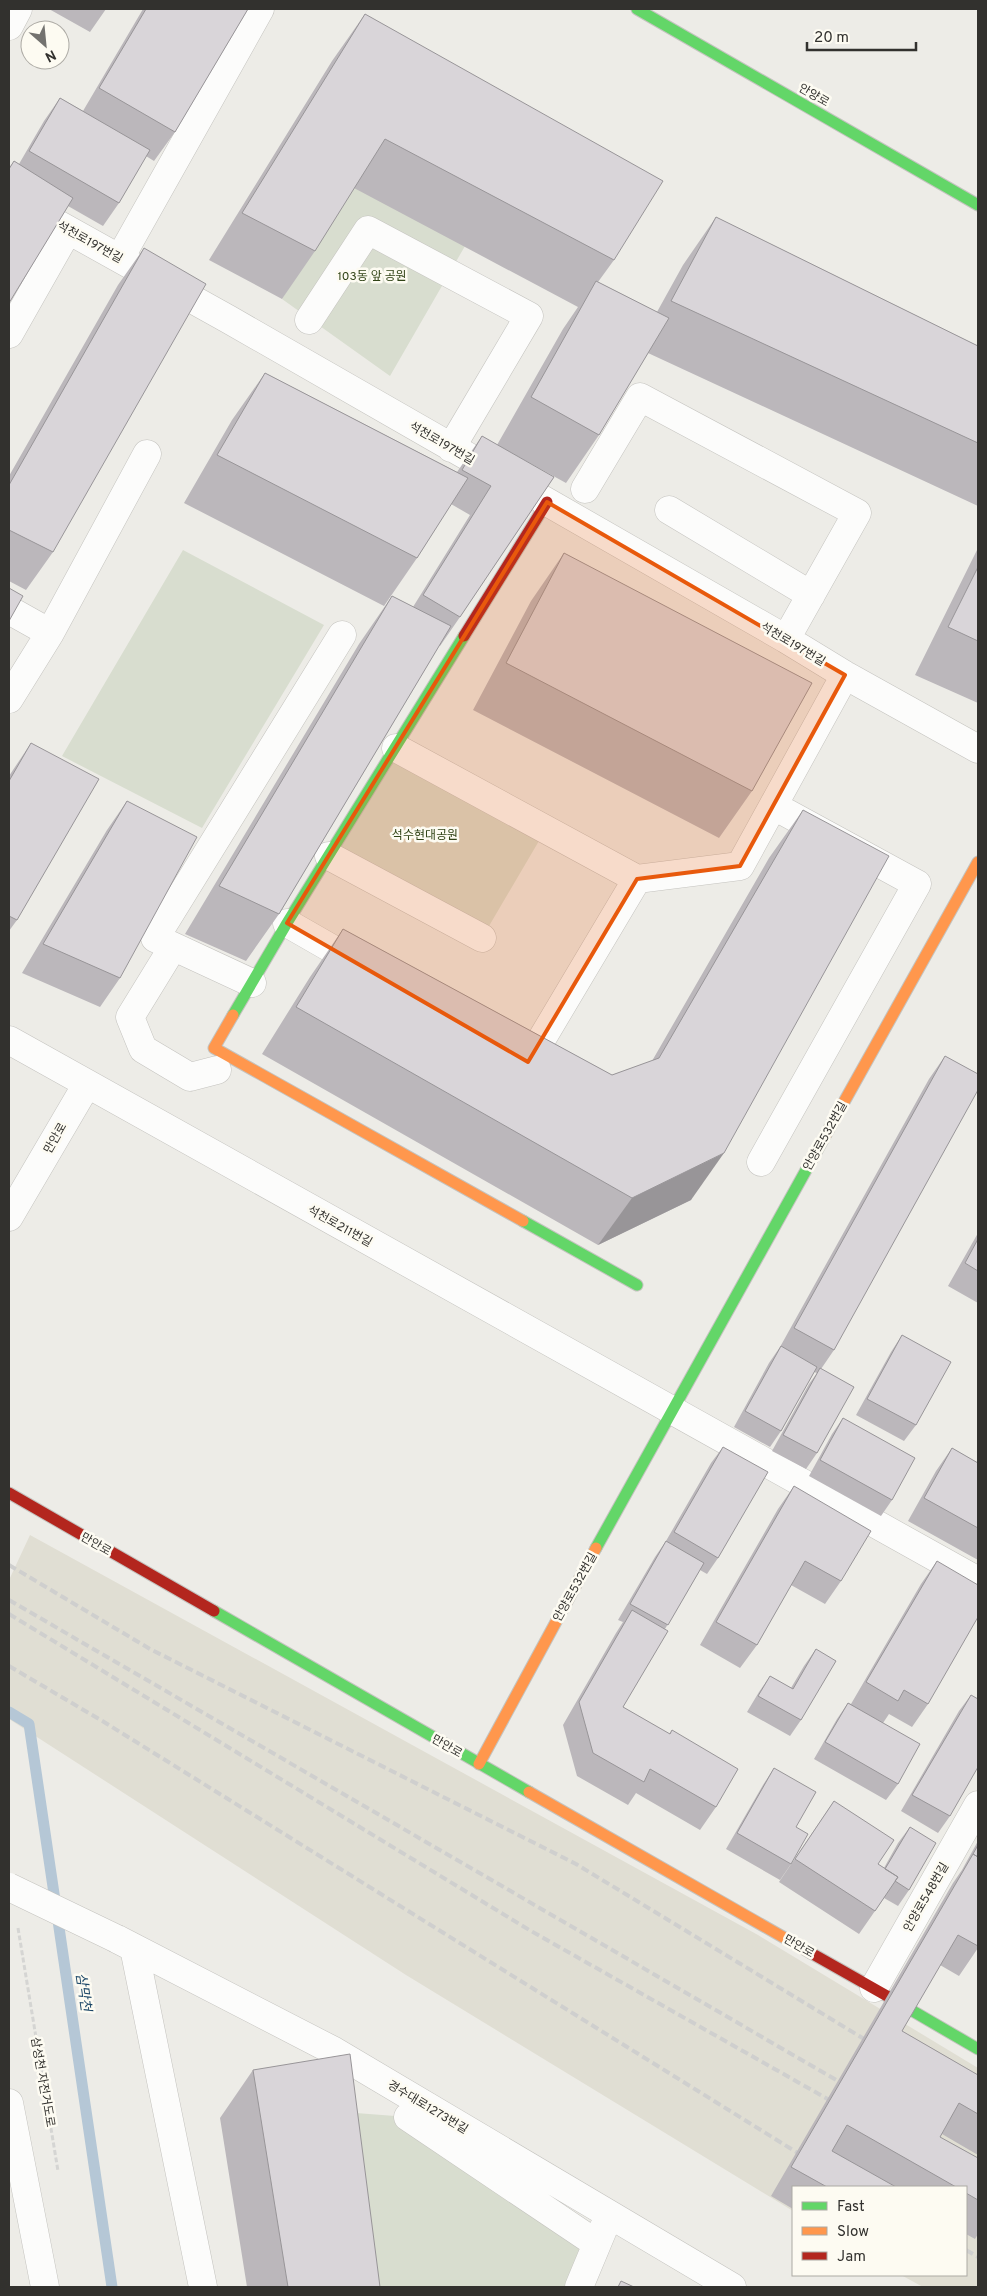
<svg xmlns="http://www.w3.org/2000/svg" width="987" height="2296" font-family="Overpass,'Noto Sans KR',sans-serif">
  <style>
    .built { fill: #e0ded3 }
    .green { fill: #d8ddcf }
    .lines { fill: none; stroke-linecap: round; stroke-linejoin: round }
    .stream { stroke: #b5c7d6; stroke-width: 11 }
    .street-casing { stroke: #c4c3bf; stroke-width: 29 }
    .fast-casing { stroke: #c4c3bf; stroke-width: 13 }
    .slow-casing { stroke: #c4c3bf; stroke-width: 13 }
    .jam-casing { stroke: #c4c3bf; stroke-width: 13 }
    .path { stroke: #d5d5d3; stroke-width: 3; stroke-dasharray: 5 2.5; stroke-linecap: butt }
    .street { stroke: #fcfcfb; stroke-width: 28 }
    .fast { stroke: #63d668; stroke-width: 11 }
    .slow { stroke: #ff974d; stroke-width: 11 }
    .jam { stroke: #b3261e; stroke-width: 11 }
    .rail { stroke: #cfcfce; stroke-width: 4; stroke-dasharray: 8 4; stroke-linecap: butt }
    .street-bridge-casing { stroke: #c4c3bf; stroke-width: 29; stroke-linecap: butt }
    .street-bridge { stroke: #fcfcfb; stroke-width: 28 }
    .wall { fill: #bbb7bb }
    .shaded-wall { fill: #989598 }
    .building { fill: #d9d5d9; stroke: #989598 }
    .marked { fill: #e8590c; fill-opacity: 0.2; stroke: #e8590c; stroke-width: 4; stroke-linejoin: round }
    .labels { text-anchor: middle; stroke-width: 5; stroke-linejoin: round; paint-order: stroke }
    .street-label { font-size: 12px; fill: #32312e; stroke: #fdfbf2 }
    .park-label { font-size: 12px; fill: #304316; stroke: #fdfbf2 }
    .water-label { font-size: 14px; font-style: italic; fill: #1b4667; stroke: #fdfbf2 }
  </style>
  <rect width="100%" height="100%" fill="#edece7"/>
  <path class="built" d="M30,1535l728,400 220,133v219h-55l-22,-12h65v-88h-173v24l-387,-236 -397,-256v-139z"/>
  <path class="green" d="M352,186l113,60 -75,130 -108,-77z
    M183,550l141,75 -122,203 -140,-72z
    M396,748l150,81 -64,109 -153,-82z
    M343,2112l65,5 189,127 -18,43h-222z"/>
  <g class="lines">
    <path class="stream" d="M9,1712l20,12 83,563"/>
    <defs>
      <path id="street" d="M9,26l9,-17
        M9,197l219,122 558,320 59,36 133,74
        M120,258l140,-249
        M309,320l59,-90 161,86 -78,132
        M9,334l59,-104
        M585,489l55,-92 217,116 -71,126
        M669,510l142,85
        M9,610l41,23
        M9,699l41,-66 97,-179
        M396,748l241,131 103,-13 105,-191
        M329,856l153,82
        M287,923l75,43
        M173,947l-43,70 13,32 47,28 27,-7
        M252,983l-97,-45 187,-303
        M9,1040l969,541
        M519,1057l9,5 109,-183
        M761,1162l156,-278 -143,-78
        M9,1217l78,-133
        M117,1939l217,112 398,236
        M134,1948l69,339
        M874,1988l104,-183
        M9,2103l36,184
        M408,2117l189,127
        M579,2287l25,-60"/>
      <path id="fast" d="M637,9l341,196
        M233,1015l54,-92 177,-287
        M523,1221l114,64
        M596,1548l229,-412
        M214,1611l315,181
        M911,2010l67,39"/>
      <path id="slow" d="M233,1015l-19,33 309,173
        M825,1136l153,-274
        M479,1764l117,-216
        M529,1792l282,161"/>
      <path id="jam" d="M464,636l83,-134
        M9,1493l205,118
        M811,1953l76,43"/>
    </defs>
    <use href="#street" class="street-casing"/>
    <use href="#fast" class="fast-casing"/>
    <use href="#slow" class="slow-casing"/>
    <use href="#jam" class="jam-casing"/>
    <path class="path" d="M18,1928l40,243"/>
    <use href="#street" class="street"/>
    <use href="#fast" class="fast"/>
    <use href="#slow" class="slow"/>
    <use href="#jam" class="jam"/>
    <path class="rail" d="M9,1565l141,84 426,215 298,181
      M9,1600l841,488
      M9,1614l522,317 309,175
      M9,1666l95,56 705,438
      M966,2250l12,7"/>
    <defs>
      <path id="street-bridge" d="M9,1887l108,52"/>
    </defs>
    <use href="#street-bridge" class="street-bridge-casing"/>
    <use href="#street-bridge" class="street-bridge"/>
  </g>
  <path class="wall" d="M49,9h57l-16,23z
    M143,9h105l-73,123 -21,29 -8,-5 -27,47 -16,23 -35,-20 -59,97v-135l5,-7 5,3 25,-43 16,-23 23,13z
    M365,14l249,246 -16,22 59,30 26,-47 33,-48 262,129v160l-330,-153 -49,82 -33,48 -69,-38 66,-116 15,-22 -224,-119 -39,63 -33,48 -73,-39 123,-199z
    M144,248l-91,304 -27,38 -17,-9v-105l109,-191z
    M265,373l192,99 25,-36 72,41 -94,140 -20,29h-1l-160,268 -33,47 -61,-27 174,-290 33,-48 21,11 57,-92 -19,-11 -34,54 -33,48 -200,-103 48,-83z
    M978,548v155l-63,-28z
    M564,553l188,238 -33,47 -246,-128 58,-109z
    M31,743l-14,177 -8,11v-155z
    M127,801l-7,177 -20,29 -78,-34 85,-143z
    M803,810l-112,390 -93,45 -336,-191 48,-77 33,-48 269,146 40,-14 117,-203z
    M945,1056l-111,294 -13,19 -4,84 -11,16 -34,-18 37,-67 8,-11 -3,-1 -33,59 -11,16 -36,-20 35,-64 11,-16 149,-268z
    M978,1233v70l-30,-17z
    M902,1335l14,90 -12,16 -48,-26 35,-63z
    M843,1418l49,82 -11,16 -72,-40 23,-42z
    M723,1447l-5,111 -11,16 -7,-4 -35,59 -42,78 46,27 3,-4 44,77 -16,23 -64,-37 -8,12 -51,-29 -14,-51 53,-92 7,-11 -5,-2 37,-63 11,-16 45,-78z
    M952,1448l26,15v97l-70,-39 28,-50z
    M794,1486l47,95 -16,23 -34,-19 -34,60 -17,23 -40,-23 78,-136z
    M937,1561l-9,143 -16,23 -23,-13 -6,9 15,61 -12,16 -72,-41 23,-40 11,-16 3,1 70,-120z
    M816,1649l-15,71 -11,16 -43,-24 12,-20 11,-16 21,12 13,-22z
    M971,1695l-21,121 -12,17 -37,-22 58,-100z
    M774,1768l22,59 -5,37 -11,16 -54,-31 37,-64z
    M834,1801l44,63 6,4 14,-25 12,-16 -1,63 -11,16 -14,-8 -25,36 -80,-52z
    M978,1841v107l-19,28 -19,-11 -38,66 76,44v80l-36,-21 -2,3 38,21v76l-3,5 -9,-5v-47h-173v22l-22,-13 182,-313 9,-13z
    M253,2070l127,217h-133l-27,-169z"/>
  <path class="shaded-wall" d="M724,1153l-33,47 -93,45 34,-47z"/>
  <path class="building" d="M146,9h102l-73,123 -76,-44z
    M365,14l298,167 -49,79 -229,-121 -70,112 -73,-38z
    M60,98l90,52 -31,53 -90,-52z
    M14,161l59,37 -64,105v-134z
    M716,217l262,129v97l-307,-142z
    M144,248l62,36 -153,268 -44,-22v-45z
    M596,281l73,37 -70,117 -68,-38z
    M265,373l203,105 -51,80 -200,-103z
    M482,436l72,41 -94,140 -37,-22 68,-109 -29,-16z
    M564,553l248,130 -60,108 -246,-128z
    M978,567v74l-30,-14z
    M9,588l14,8 -14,25z
    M392,596l59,30 -172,288 -60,-28z
    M31,743l68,36 -82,141 -8,-4v-135z
    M127,801l70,36 -77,141 -77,-34z
    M803,810l86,46 -165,297 -92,45 -336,-191 47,-78 269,146 47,-17z
    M945,1056l33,18v16l-144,260 -40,-22z
    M978,1239v32l-13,-8z
    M902,1335l49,27 -35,63 -49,-26z
    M781,1346l36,21 -36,64 -36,-20z
    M820,1368l34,19 -37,66 -34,-18z
    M843,1418l72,40 -23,42 -72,-40z
    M723,1447l45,25 -50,86 -44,-26z
    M952,1448l26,15v65l-54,-30z
    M794,1486l77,45 -30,50 -36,-20 -48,84 -41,-23z
    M666,1541l38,22 -36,62 -38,-21z
    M937,1561l41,24v32l-50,87 -24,-14 -6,11 -32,-19z
    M632,1610l36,21 -45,76 47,27 2,-4 66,39 -22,38 -66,-38 -6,13 -51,-29 -14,-51z
    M816,1649l20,12 -35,59 -43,-24 12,-20 23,13z
    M971,1695l7,4v68l-28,49 -38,-21z
    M848,1703l72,41 -22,40 -73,-42z
    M774,1768l42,24 -20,35 12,7 -17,30 -54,-31z
    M834,1801l60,39 -16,24 20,13 -23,34 -80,-52z
    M910,1827l26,16 -27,47 -14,-9 3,-4 -13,-8z
    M978,1845v12l-5,-3z
    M973,1854l5,3v89l-20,-11 -56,96 76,44v39l-19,-11 -19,34 38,21v42l-12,-7v-6h-10l-109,-62 -15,26 64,36h-69l-36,-20z
    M350,2054l30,233h-92l-35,-217z
    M621,2281l13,6h-16z"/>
  <path class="marked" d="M547,502l298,173 -105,191 -103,13 -109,183 -241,-139z"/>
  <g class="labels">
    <g class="street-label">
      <text transform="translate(814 95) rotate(30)" y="4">안양로</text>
      <text transform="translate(90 242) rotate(29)" y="4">석천로197번길</text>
      <text transform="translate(442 443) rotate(30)" y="4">석천로197번길</text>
      <text transform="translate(793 644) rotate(31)" y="4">석천로197번길</text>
      <text transform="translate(825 1136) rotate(-61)" y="4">안양로532번길</text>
      <text transform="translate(55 1138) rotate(-60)" y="4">만안로</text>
      <text transform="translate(340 1226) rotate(29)" y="4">석천로211번길</text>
      <text transform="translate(96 1544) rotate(30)" y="4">만안로</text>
      <text transform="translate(575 1587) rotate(-61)" y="4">안양로532번길</text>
      <text transform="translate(447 1746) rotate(30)" y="4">만안로</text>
      <text transform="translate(926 1897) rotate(-60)" y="4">안양로548번길</text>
      <text transform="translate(799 1946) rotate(30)" y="4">만안로</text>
      <text transform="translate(43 2082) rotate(80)" y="4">삼성천 자전거도로</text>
      <text transform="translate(428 2107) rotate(31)" y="4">경수대로1273번길</text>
    </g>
    <g class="park-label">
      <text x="372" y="280">103동 앞 공원</text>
      <text x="425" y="839">석수현대공원</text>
    </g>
    <g class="water-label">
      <text transform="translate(84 1992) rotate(82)" y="5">삼막천</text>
    </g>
  </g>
  <rect width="987" height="2296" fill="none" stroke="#32312e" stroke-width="20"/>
  <rect x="792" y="2186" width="175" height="90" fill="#fdfbf2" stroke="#acaaa4"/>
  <rect x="802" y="2202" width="25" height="8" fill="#63d668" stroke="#acaaa4"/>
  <text x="837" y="2211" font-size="15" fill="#32312e">Fast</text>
  <rect x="802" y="2227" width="25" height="8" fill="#ff974d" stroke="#acaaa4"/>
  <text x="837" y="2236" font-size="15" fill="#32312e">Slow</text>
  <rect x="802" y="2252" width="25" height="8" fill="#b3261e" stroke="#acaaa4"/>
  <text x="837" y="2261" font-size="15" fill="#32312e">Jam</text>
  <g transform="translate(45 45) rotate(153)"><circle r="24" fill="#fdfbf2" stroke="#acaaa4"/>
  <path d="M0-4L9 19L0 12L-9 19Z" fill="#73726f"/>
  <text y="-8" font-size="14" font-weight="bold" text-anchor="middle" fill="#32312e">N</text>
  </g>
  <path d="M807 42v8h109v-8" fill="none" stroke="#32312e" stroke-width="2.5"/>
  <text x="814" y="42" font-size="15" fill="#32312e" stroke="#fdfbf2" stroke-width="4" paint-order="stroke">20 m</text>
</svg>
